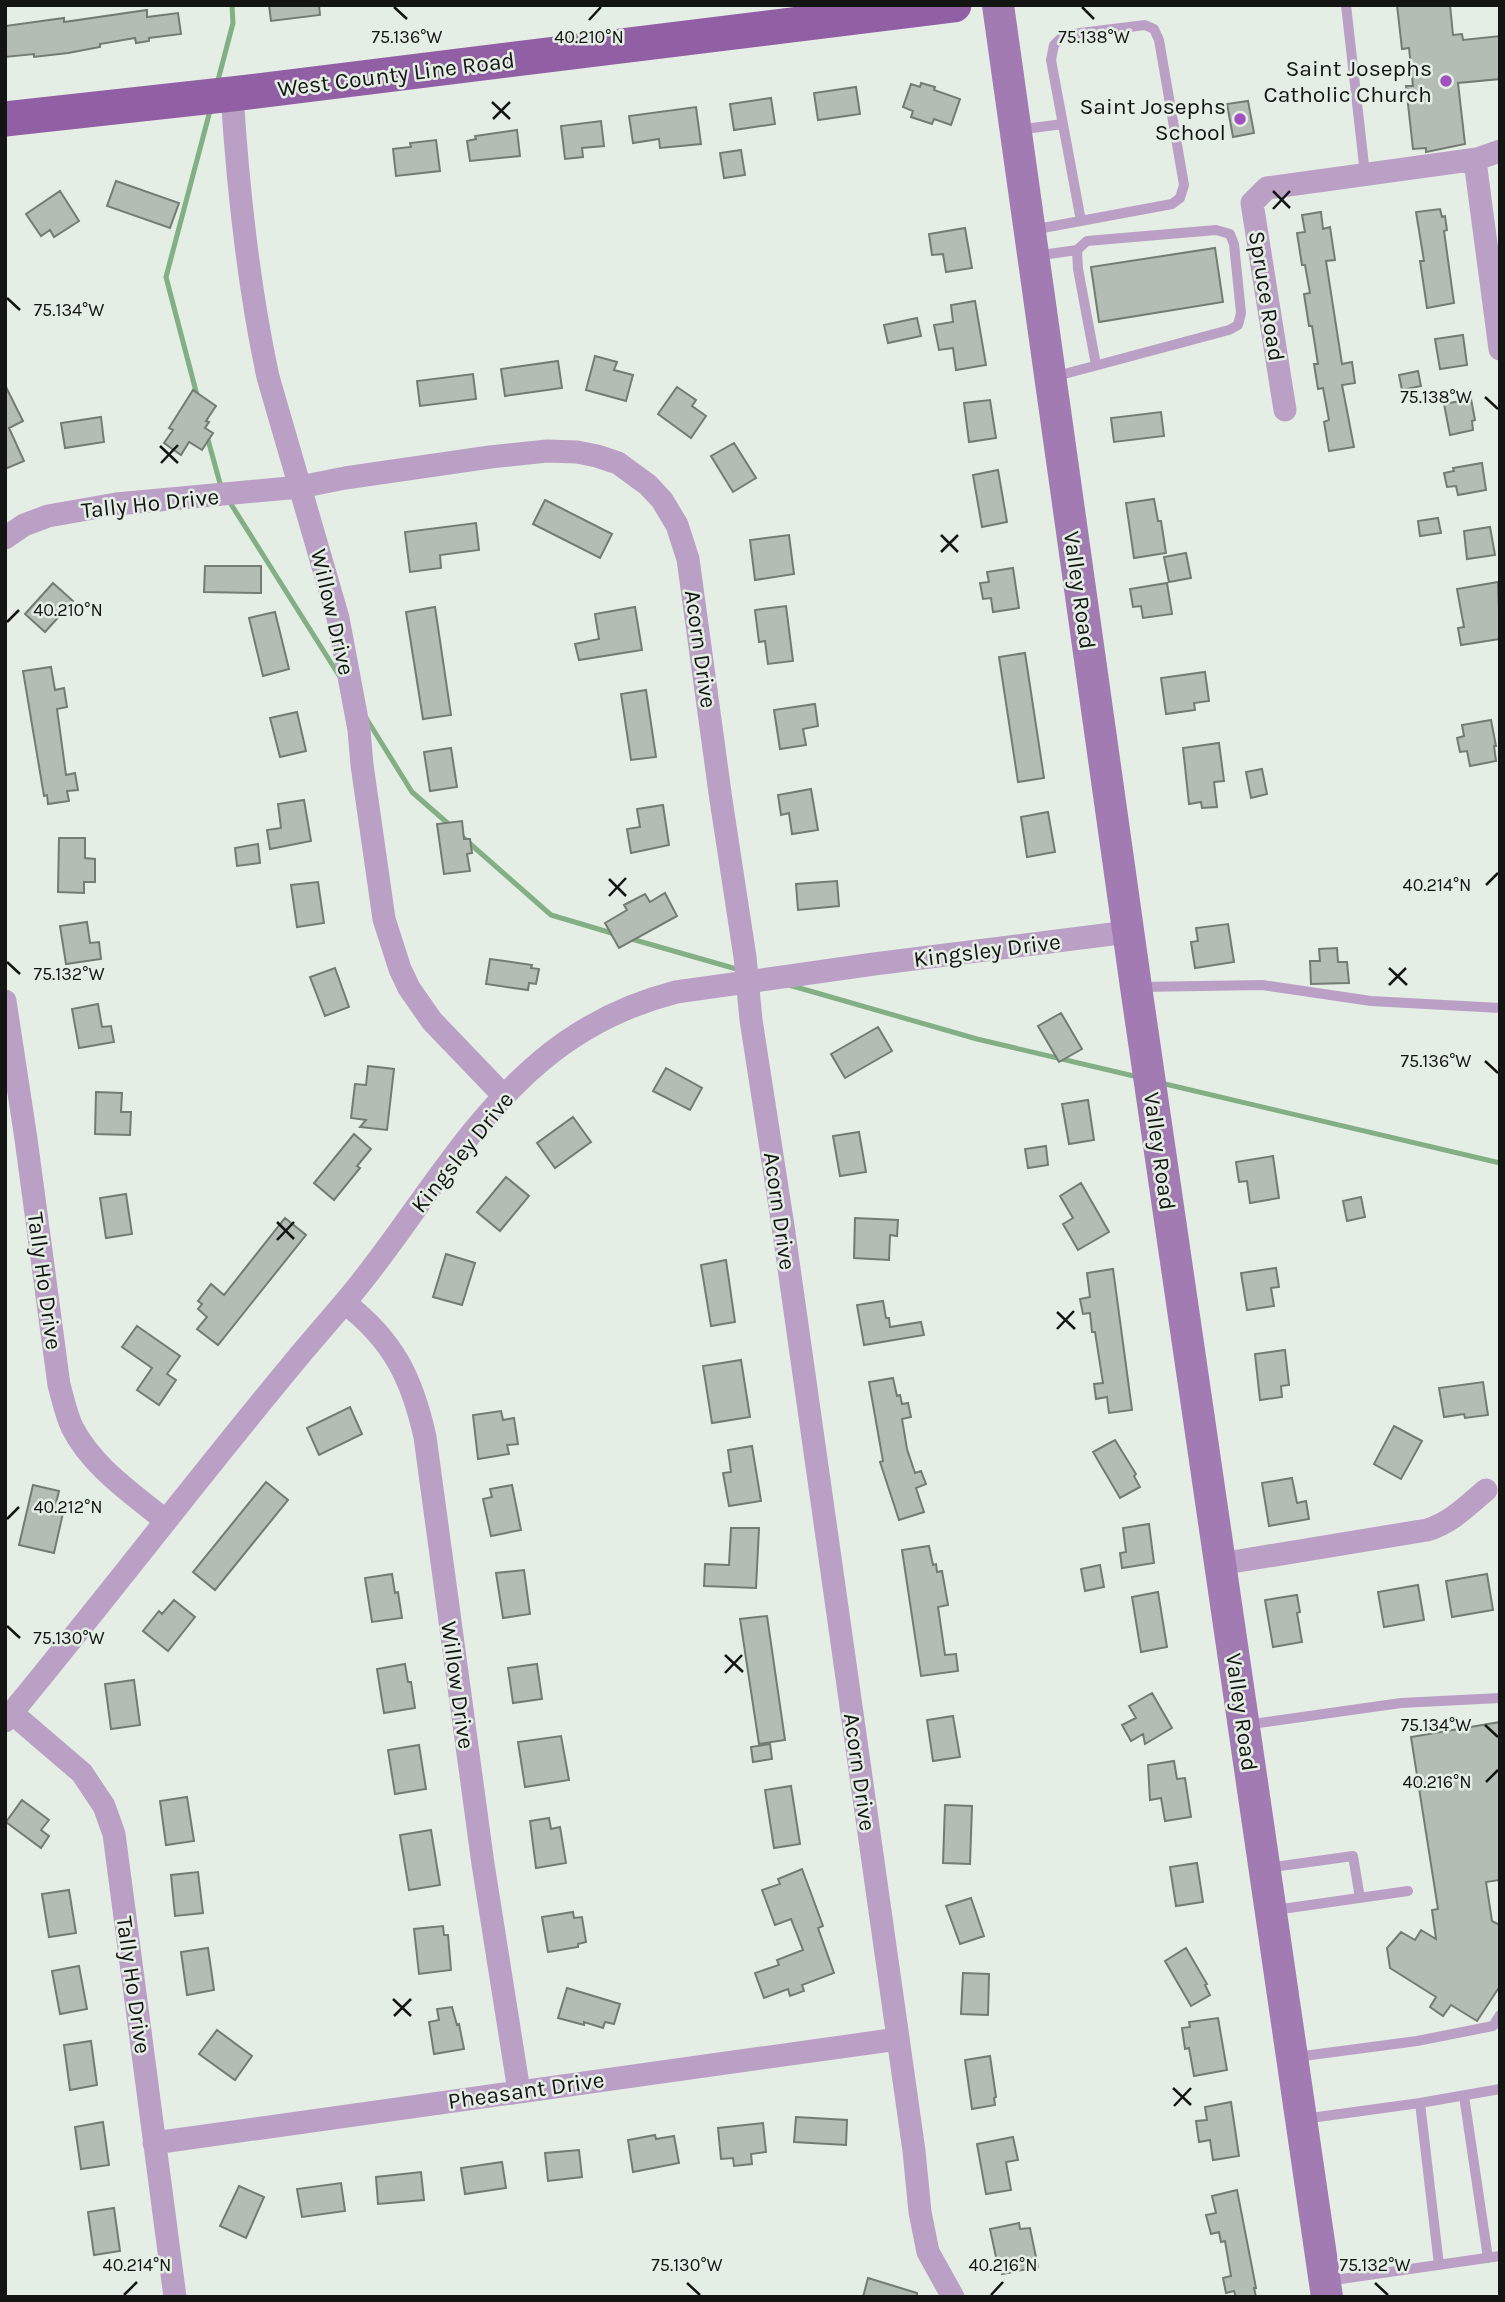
<svg xmlns="http://www.w3.org/2000/svg" width="1505" height="2302" font-family="Karla,sans-serif">
  <style>
    .lines { fill: none; stroke-linecap: round; stroke-linejoin: round }
    .stream { stroke: #83af84; stroke-width: 5 }
    .building { fill: #b4bdb3; stroke: #737c73; stroke-width: 2 }
    .lane { stroke: #bba0c6; stroke-width: 10 }
    .street { stroke: #bba0c6; stroke-width: 23 }
    .secondary { stroke: #a27bb3; stroke-width: 32 }
    .primary { stroke: #905fa4; stroke-width: 35 }
    .ticks { fill: none; stroke: #121512; stroke-width: 2.5 }
    .poi-dot { fill: #a150c0; stroke: #e5eee4; stroke-width: 2.5 }
    .labels { text-anchor: middle; stroke-width: 5; stroke-linejoin: round; paint-order: stroke }
    .poi-label { font-size: 23px; fill: #121512; stroke: #e5eee4; text-anchor: end }
    .street-label { font-size: 23px; fill: #121512; stroke: #e5eee4 }
    .ticks-label { font-size: 18px; text-anchor: middle; fill: #121512; stroke: #e5eee4; stroke-width: 5; stroke-linejoin: round; paint-order: stroke }
  </style>
  <rect width="100%" height="100%" fill="#e5eee4"/>
  <g class="lines">
    <path class="stream" d="M217,84l16,-61 -1,-18
      M198,399l-32,-122 45,-170
      M207,436l14,51
      M229,501l111,176
      M366,718l46,74 40,35
      M459,834l92,81 64,19
      M628,938l112,32
      M789,985l188,54 161,38
      M1161,1083l339,80"/>
  </g>
  <path class="building" d="M269,5h50l1,10 -49,6z
    M1397,5h53l3,30 9,-1 1,6 37,-4v43l-42,4 7,61 -39,8v-4l-13,1 -7,-63h7l-4,-38 -7,1z
    M147,10v7l31,-4 3,21 -32,4v3l-13,2 -1,-5 -35,6v3l-32,6 -34,4v-3l-29,3v-31l59,-8v4z
    M921,83l14,4 -1,3 26,9 -9,26 -17,-6 -2,5 -21,-7 2,-6 -10,-4 8,-23 9,3z
    M856,87l4,27 -42,6 -4,-27z
    M771,98l4,26 -41,6 -4,-26z
    M1248,101l6,32 -21,4 -6,-33z
    M696,107l5,37 -41,4 -1,-9 -26,4 -4,-27z
    M601,121l3,25 -22,2 1,9 -18,2 -4,-33z
    M517,130l3,26 -50,5 -3,-20 9,-2 -1,-3z
    M436,140l4,31 -44,5 -3,-27 18,-2 -1,-4z
    M741,150l4,25 -21,3 -4,-25z
    M116,181l63,22 -9,25 -63,-22z
    M60,191l19,30 -25,16 -4,-7 -9,6 -15,-22z
    M1440,209l2,8 3,-1 2,14 -3,1 10,72 -27,5 -7,-47h4l-8,-49z
    M1321,212l2,17 7,-2 5,33 -9,1 16,103 10,-2 3,21 -13,2 12,62 -25,4 -5,-29 5,-2 -6,-32 -5,1 -4,-25h4l-6,-38h-3l-5,-32 6,-1 -5,-28h-3l-5,-32 8,-1 -3,-17z
    M965,228l7,40 -26,4 -3,-18 -11,1 -3,-21z
    M1215,248l8,54 -124,20 -8,-55z
    M975,301l11,64 -30,5 -3,-22 -14,2 -5,-25 19,-3 -2,-17z
    M917,318l4,18 -33,7 -4,-18z
    M1463,335l4,30 -27,4 -5,-30z
    M595,356l22,6 -3,8 19,5 -7,26 -40,-11z
    M558,361l4,27 -57,8 -4,-27z
    M1418,371l3,15 -19,4 -3,-15z
    M473,374l3,25 -56,7 -3,-25z
    M5,385l18,36 -14,7 15,33 -19,8z
    M677,387l19,13 -4,6 14,10 -15,22 -33,-24z
    M193,390l23,16 -10,15 3,1 -4,6 8,5 -11,17 -13,-8 -8,13 -17,-12 9,-13 -4,-2z
    M1471,399l4,21 -3,1 1,9 -23,5 -6,-31z
    M990,400l6,38 -27,4 -5,-39z
    M1161,412l3,24 -50,6 -3,-24z
    M101,417l3,25 -39,6 -4,-25z
    M734,443l22,35 -23,14 -22,-36z
    M1482,463l4,27 -28,5 -2,-9 -9,1 -3,-14 10,-2 -1,-3z
    M998,470l9,52 -25,5 -9,-52z
    M1154,499l4,22h3l5,32 -32,5 -8,-55z
    M545,500l67,34 -12,24 -67,-34z
    M1438,518l3,15 -21,3 -2,-15z
    M476,523l3,27 -39,5 1,13 -31,4 -5,-40z
    M1490,527l5,28 -28,4 -3,-28z
    M789,535l5,39 -39,6 -5,-40z
    M1186,553l5,25 -22,4 -5,-25z
    M205,566h56v27l-57,-1z
    M1013,568l6,40 -26,4 -2,-14 -8,1 -3,-16 9,-1 -2,-10z
    M1498,582l2,57 -39,6 -3,-17 6,-1 -7,-38z
    M53,583l20,18 -28,31 -20,-18z
    M1167,583l5,31 -29,4 -2,-12 -8,1 -3,-18z
    M786,606l7,55 -25,3 -3,-23 -6,1 -4,-32z
    M435,607l16,108 -28,4 -17,-107z
    M635,607l7,43 -63,10 -4,-16 24,-5 -4,-25z
    M275,612l14,57 -26,7 -14,-58z
    M1025,653l19,125 -26,4 -19,-125z
    M51,667l4,23 9,-2 3,19 -10,2 9,66 9,-2 3,17 -11,1 2,10 -21,3 -1,-9 -3,1 -21,-125z
    M1205,672l4,29 -15,2 1,7 -29,4 -5,-36z
    M646,690l10,67 -25,3 -10,-66z
    M815,704l3,22 -15,3 3,16 -26,4 -6,-39z
    M297,712l9,39 -26,6 -10,-39z
    M1491,720l5,26h-2l2,15 -26,5 -3,-15 -7,1 -3,-14 7,-2 -2,-11z
    M1219,743l5,38 -10,1 3,25 -15,1 -1,-6 -12,2 -6,-56z
    M451,748l6,39 -27,4 -6,-39z
    M1262,769l5,25 -16,4 -5,-26z
    M811,789l7,41 -26,4 -3,-21 -8,2 -3,-20z
    M304,800l7,41 -41,8 -3,-19 14,-2 -3,-24z
    M663,805l6,40 -38,8 -4,-24 13,-2 -3,-18z
    M1048,812l7,40 -28,5 -6,-40z
    M462,821l2,18h6l2,14 -5,1 3,17 -26,3 -7,-50z
    M59,838h26v20l10,1v23h-11v11l-26,-1z
    M258,844l2,19 -23,3 -2,-18z
    M837,881l2,25 -41,4 -2,-26z
    M318,882l6,41 -27,4 -6,-42z
    M665,893l12,23 -58,32 -14,-25 22,-13 -3,-5 21,-11 5,8z
    M87,922l3,21 9,-1 2,17 -35,5 -6,-38z
    M1228,924l6,38 -39,6 -4,-26 7,-1 -2,-13z
    M1337,948l1,14h9l2,21 -38,1 -1,-23h10l-1,-12z
    M490,959l42,6 -1,3 8,1 -3,15 -7,-1 -1,7 -42,-6z
    M335,968l14,39 -24,9 -15,-39z
    M98,1004l4,23 9,-1 3,16 -35,6 -7,-39z
    M1061,1013l21,36 -23,13 -21,-36z
    M878,1027l14,24 -47,27 -14,-24z
    M368,1066l26,3 -7,61 -27,-3 6,-7 -15,-2 4,-34 11,1z
    M666,1068l36,20 -12,22 -37,-19z
    M96,1092l26,1 -1,19h10l-1,23 -35,-1z
    M1088,1100l6,40 -25,4 -7,-40z
    M573,1117l18,25 -36,26 -18,-25z
    M859,1132l7,40 -26,4 -7,-40z
    M354,1134l17,15 -14,17 3,2 -26,32 -20,-17z
    M1046,1146l2,19 -20,3 -3,-19z
    M1273,1156l6,42 -29,5 -3,-22 -8,1 -3,-20z
    M506,1177l23,19 -29,35 -23,-19z
    M1081,1183l28,49 -31,18 -15,-26 10,-6 -13,-22z
    M126,1194l6,40 -26,4 -6,-40z
    M1361,1197l4,20 -18,4 -4,-20z
    M285,1218l21,17 -88,110 -21,-16 10,-12 -9,-8 4,-5 -4,-3 13,-17 13,11z
    M855,1218l43,2 -1,16 -7,-1 -1,25 -35,-2z
    M446,1254l29,9 -13,42 -29,-8z
    M726,1260l9,62 -24,4 -10,-61z
    M1276,1268l3,19 -8,1 3,18 -27,4 -6,-37z
    M1113,1269l19,141 -23,3 -2,-16 -11,2 -2,-15 9,-1 -8,-51h-3l-2,-19 -7,1 -3,-15 10,-2 -3,-24z
    M883,1301l3,17h3l1,9 31,-5 3,13 -60,10 -7,-40z
    M137,1326l43,30 -13,18 9,6 -17,25 -22,-15 15,-22 -30,-21z
    M1285,1350l4,35 -8,1 1,11 -22,3 -5,-46z
    M741,1360l9,57 -38,6 -9,-57z
    M893,1378l4,18 3,-1 2,9 6,-1 3,14 -9,2 5,30 8,24 6,-2 5,13 -10,4 8,24 -25,8 -19,-58 3,-1 -14,-79z
    M1483,1382l5,33 -23,3 -1,-4 -20,3 -5,-29z
    M350,1407l12,27 -43,21 -12,-27z
    M501,1411l2,9 11,-2 4,26 -11,1 2,9 -31,5 -5,-44z
    M1394,1426l28,15 -21,38 -27,-15z
    M1115,1440l21,34 -2,2 6,11 -20,11 -27,-46z
    M752,1446l9,55 -32,5 -6,-33 8,-1 -3,-22z
    M1292,1478l5,25 9,-2 3,18 -40,7 -7,-43z
    M266,1482l22,18 -73,90 -22,-18z
    M33,1485l26,6 -5,20 9,2 -9,40 -35,-8z
    M512,1485l9,45 -30,6 -8,-37 9,-2 -2,-8z
    M1149,1524l5,39 -32,5 -2,-15 6,-1 -3,-24z
    M731,1528h28l-3,60 -52,-2 1,-22 24,1z
    M929,1546l4,19 3,-1 1,8 5,-1 6,34 -10,2 7,48 11,-1 2,17 -37,5 -19,-126z
    M1100,1565l4,22 -19,4 -4,-22z
    M524,1570l6,44 -27,4 -7,-45z
    M392,1574l3,19 3,-1 4,26 -30,4 -7,-44z
    M1487,1574l6,36 -41,7 -6,-36z
    M1418,1585l6,35 -40,7 -6,-35z
    M1158,1592l9,55 -26,5 -9,-55z
    M1297,1595l3,17 -3,1 5,29 -29,5 -8,-47z
    M174,1600l21,17 -27,34 -25,-20 16,-20 3,3z
    M767,1616l18,124 -26,4 -19,-125z
    M405,1664l3,18h3l4,26 -31,5 -7,-44z
    M537,1664l5,35 -29,4 -5,-35z
    M134,1680l6,45 -29,4 -6,-45z
    M1152,1693l20,35 -27,16 -2,-10 -12,7 -9,-16 14,-7 -7,-12z
    M953,1716l7,41 -27,4 -6,-41z
    M1500,1722v158l-14,2 6,39 8,4v61l-23,35 -26,-16 -8,11 -13,-9 6,-10 -46,-29 -3,-20 14,-16 14,8 6,-10 15,9 -4,-29 6,-1 -27,-172z
    M561,1736l8,44 -44,7 -7,-45z
    M770,1744l2,15 -19,3 -2,-15z
    M419,1745l7,44 -31,5 -7,-44z
    M1174,1761l3,18 8,-1 6,39 -26,4 -4,-23 -11,2 -2,-35z
    M791,1786l9,58 -26,4 -9,-58z
    M187,1797l7,44 -28,4 -6,-44z
    M22,1800l27,20 -8,10 8,6 -8,12 -35,-26z
    M945,1805l27,1 -2,58 -27,-1z
    M549,1818l2,11 9,-2 6,36 -30,5 -6,-47z
    M431,1830l9,55 -31,5 -9,-55z
    M1197,1863l6,39 -27,4 -6,-39z
    M802,1869l21,57 -5,2 16,45 -32,12 2,6 -14,5 -2,-7 -24,9 -9,-25 24,-8 -2,-5 26,-10 -12,-31 -16,6 -13,-35 18,-6 -2,-5z
    M198,1872l5,41 -28,3 -4,-41z
    M69,1890l7,43 -27,4 -7,-43z
    M971,1898l13,38 -24,8 -14,-38z
    M573,1912l1,6 8,-1 4,25 -8,2v3l-30,5 -6,-35z
    M443,1926l1,9h4l3,35 -32,4 -5,-45z
    M208,1948l6,42 -27,5 -6,-43z
    M1186,1948l21,36 -2,1 5,10 -19,11 -26,-45z
    M79,1966l8,43 -27,5 -8,-43z
    M963,1973l26,1 -1,41 -27,-1z
    M567,1988l53,16 -6,20 -9,-2 -2,6 -19,-6v3l-26,-7z
    M452,2007l5,18 2,-1 5,25 -30,5 -5,-32 10,-2 -2,-11z
    M1218,2018l9,52 -33,6 -5,-28 -4,1 -3,-21 8,-1 -1,-5z
    M217,2030l35,26 -17,24 -36,-26z
    M91,2041l6,44 -27,5 -6,-45z
    M990,2056l6,41 -2,1 1,7 -23,4 -7,-49z
    M1231,2102l8,54 -26,4 -3,-20 -11,2 -3,-21 11,-1 -2,-13z
    M796,2117l51,3 -1,25 -52,-3z
    M103,2122l6,43 -28,4 -6,-42z
    M763,2123l3,29 -15,2 1,10 -18,2 -1,-8 -12,1 -3,-31z
    M655,2135l1,4 18,-3 5,27 -46,9 -5,-32z
    M1013,2137l5,23 -12,2 5,28 -25,4 -9,-50z
    M579,2150l3,27 -34,4 -3,-28z
    M502,2162l4,26 -41,6 -4,-26z
    M421,2172l3,28 -46,4 -2,-27z
    M341,2183l4,28 -43,6 -5,-28z
    M239,2186l25,11 -18,41 -26,-12z
    M1237,2190l19,98h-2l2,9h-20l-2,-6 -8,2 -3,-15 8,-2 -6,-35 -4,1 -2,-10 -8,2 -5,-19 10,-2 -4,-17z
    M114,2208l6,43 -26,4 -6,-43z
    M1019,2223l1,6 10,-1 8,39 -36,7 -2,-13 -3,1 -7,-33z
    M868,2278l49,15v4h-54z"/>
  <g class="lines">
    <path class="lane" d="M1346,5l19,169
      M1017,130l46,-6
      M1032,230l140,-26 8,-6 4,-13 -25,-145 -5,-11 -9,-4 -81,10 -10,10 -3,15 30,161
      M1035,256l42,-6
      M1053,377l176,-47 9,-5 3,-12 -7,-69 -4,-10 -14,-4 -129,11 -10,9 1,19 18,96
      M1139,987l123,-2 109,16 129,7
      M1245,1725l156,-22 99,-5
      M1266,1868l87,-12 7,42
      M1275,1910l133,-19
      M1296,2057l121,-16 76,-15 7,-11
      M1464,2096l24,162
      M1420,2103l80,-14
      M1303,2119l117,-16 19,162
      M1327,2281l173,-25"/>
    <path class="street" d="M232,94c6,95 16,190 36,283l70,241 21,112 3,35 22,154 16,50 9,19 23,33 72,75
      M1477,159l-2,2 25,188
      M1285,410l-33,-207 15,-15 210,-29 23,-8
      M5,538l19,-13 24,-9 68,-12 184,-17 45,-9 145,-21 57,-6 30,1 20,4 21,7 30,22 14,15 15,25 11,34 33,241 24,157 6,63 32,206 131,925 6,61 8,40 25,45
      M5,1001l21,138 33,246c4,14 7,29 13,42 20,40 61,67 94,94
      M345,1303c48,37 67,75 80,134l58,427 36,227
      M1220,1564l207,-34c24,-7 40,-24 59,-40
      M12,1713l70,60 22,33 10,28 61,463
      M5,1721c97,-117 189,-238 285,-354 21,-26 44,-51 65,-77 62,-76 110,-165 186,-229 39,-33 85,-56 135,-69l198,-28 254,-32
      M154,2143l744,-104"/>
    <path class="secondary" d="M998,5l138,982 191,1310"/>
    <path class="primary" d="M5,119l227,-25 722,-89"/>
  </g>
  <path class="ticks" d="M394,7l13,12M1082,7l12,12M589,20l12,-13M492,102l18,17M493,119l17,-17M1273,191l17,17M1273,209l17,-18M7,298l13,12M1485,397l13,12M160,446l18,17M161,463l17,-18M941,535l17,17M941,552l17,-17M7,622l12,-12M609,879l17,17M1486,885l12,-12M609,896l17,-18M7,962l13,12M1389,968l18,17M1389,985l17,-17M1485,1061l13,12M277,1222l17,17M277,1240l17,-18M1057,1312l18,17M1057,1329l17,-18M7,1519l12,-12M7,1626l13,12M725,1655l18,17M725,1673l17,-18M1485,1725l13,12M1486,1782l12,-12M393,1999l18,17M394,2016l17,-17M1173,2088l18,17M1174,2106l17,-18M687,2283l13,12M1375,2283l13,12M124,2295l13,-13M991,2295l12,-13"/>
  <g class="poi-dot">
    <circle cx="1446" cy="81" r="7"/>
    <circle cx="1240" cy="119" r="7"/>
  </g>
  <g class="labels">
    <g class="poi-label">
      <text x="1432" y="76">Saint Josephs<tspan x="1432" dy="26">Catholic Church</tspan></text>
      <text x="1226" y="114">Saint Josephs<tspan x="1226" dy="26">School</tspan></text>
    </g>
    <g class="street-label">
      <text transform="translate(396 74) rotate(-7)" y="8">West County Line Road</text>
      <text transform="translate(1267 296) rotate(81)" y="8">Spruce Road</text>
      <text transform="translate(150 503) rotate(-6)" y="8">Tally Ho Drive</text>
      <text transform="translate(1080 590) rotate(82)" y="8">Valley Road</text>
      <text transform="translate(333 612) rotate(77)" y="8">Willow Drive</text>
      <text transform="translate(701 649) rotate(82)" y="8">Acorn Drive</text>
      <text transform="translate(987 950) rotate(-7)" y="8">Kingsley Drive</text>
      <text transform="translate(1160 1151) rotate(82)" y="8">Valley Road</text>
      <text transform="translate(462 1152) rotate(-51)" y="8">Kingsley Drive</text>
      <text transform="translate(780 1211) rotate(82)" y="8">Acorn Drive</text>
      <text transform="translate(45 1281) rotate(82)" y="8">Tally Ho Drive</text>
      <text transform="translate(458 1685) rotate(82)" y="8">Willow Drive</text>
      <text transform="translate(1242 1712) rotate(82)" y="8">Valley Road</text>
      <text transform="translate(860 1772) rotate(82)" y="8">Acorn Drive</text>
      <text transform="translate(134 1985) rotate(82)" y="8">Tally Ho Drive</text>
      <text transform="translate(526 2090) rotate(-8)" y="8">Pheasant Drive</text>
    </g>
  </g>
  <g class="ticks-label">
    <text x="407" y="43">75.136°W</text>
    <text x="1094" y="43">75.138°W</text>
    <text x="589" y="43">40.210°N</text>
    <text x="69" y="316">75.134°W</text>
    <text x="1436" y="403">75.138°W</text>
    <text x="68" y="616">40.210°N</text>
    <text x="1437" y="891">40.214°N</text>
    <text x="69" y="980">75.132°W</text>
    <text x="1436" y="1067">75.136°W</text>
    <text x="68" y="1513">40.212°N</text>
    <text x="69" y="1644">75.130°W</text>
    <text x="1436" y="1731">75.134°W</text>
    <text x="1437" y="1788">40.216°N</text>
    <text x="137" y="2271">40.214°N</text>
    <text x="1003" y="2271">40.216°N</text>
    <text x="687" y="2271">75.130°W</text>
    <text x="1375" y="2271">75.132°W</text>
  </g>
  <rect width="1505" height="2302" fill="none" stroke="#121512" stroke-width="14"/>
</svg>
